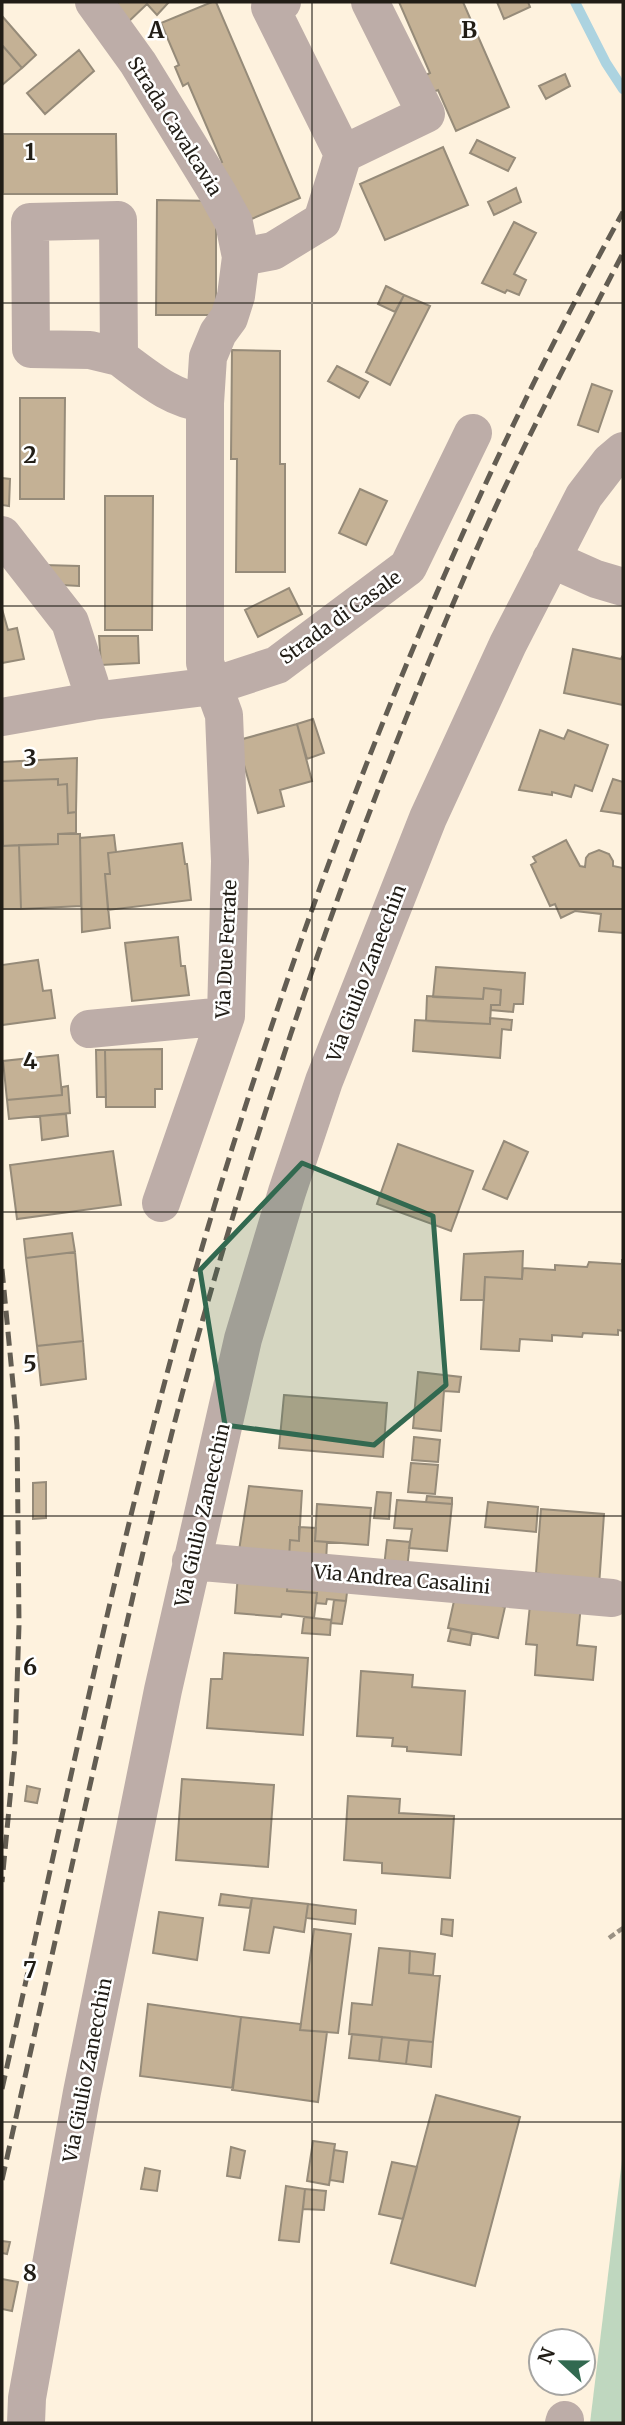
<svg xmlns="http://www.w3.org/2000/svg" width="625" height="2425" font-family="Merriweather,serif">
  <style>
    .green { fill: #bfd7bf }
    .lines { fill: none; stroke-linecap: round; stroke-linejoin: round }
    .stream { stroke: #acd3e0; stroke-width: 10 }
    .building { fill: #c4b195; stroke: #968b79; stroke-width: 2 }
    .path { stroke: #9a9183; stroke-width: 4.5; stroke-dasharray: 7 3.5; stroke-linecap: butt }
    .minor { stroke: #bdada8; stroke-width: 38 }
    .rail { stroke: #635d52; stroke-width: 5; stroke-dasharray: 14 7; stroke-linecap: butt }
    .marked { fill: #326950; fill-opacity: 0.2; stroke: #326950; stroke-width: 5; stroke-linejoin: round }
    .grid { fill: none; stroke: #211d16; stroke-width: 2; stroke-opacity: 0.55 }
    .labels { text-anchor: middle; stroke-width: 5; stroke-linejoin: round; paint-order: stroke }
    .street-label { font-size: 19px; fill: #211d16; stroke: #fff }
    .grid-label { font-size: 23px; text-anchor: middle; font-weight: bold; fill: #211d16; stroke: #fff; stroke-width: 5; stroke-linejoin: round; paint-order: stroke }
  </style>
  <rect width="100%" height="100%" fill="#fef2de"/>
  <path class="green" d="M623,2152v271h-33z"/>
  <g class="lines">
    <path class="stream" d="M575,2l31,61 17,26"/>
  </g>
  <path class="building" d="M119,2h50l-12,13 -10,-11 -22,21 -14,-17z
    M212,2h4l84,196 -53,23 -29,-57 4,-2 -34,-79 -5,3 -8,-19 4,-2 -18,-42z
    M399,2h64l46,105 -53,24 -18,-41 -5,2 -7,-17 4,-2z
    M497,2h31l2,5 -26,12z
    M2,16l34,39 -14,13 -20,-23z
    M2,45l20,23 -20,17z
    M79,50l15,21 -49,43 -18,-21z
    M565,74l5,12 -24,13 -7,-13z
    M3,134h113l1,60h-114z
    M477,140l38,18 -7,13 -38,-18z
    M443,147l25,58 -83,35 -25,-56z
    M516,188l5,14 -27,13 -6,-13z
    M157,200l59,1v114h-60z
    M514,222l22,11 -22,41 12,6 -7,15 -12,-5 -2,3 -23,-10z
    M386,286l18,9 -9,17 -17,-8z
    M404,295l26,11 -40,79 -24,-13z
    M232,350l48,1v113h5v108h-49l1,-113h-6z
    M337,366l31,16 -9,16 -31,-17z
    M592,384l20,7 -14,41 -20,-7z
    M20,398h45l-1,101h-44z
    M2,478l8,1 -1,27 -7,-1z
    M360,489l27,12 -21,44 -27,-12z
    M105,496h48l-1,134h-47z
    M44,565l35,1v20l-35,-2z
    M289,588l13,26 -44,23 -13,-27z
    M2,609l6,21 9,-2 7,31 -22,4z
    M99,636h39l1,27 -38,2z
    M573,649l48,10 2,-4v50l-59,-12z
    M313,719l11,34 -17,6 -10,-35z
    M297,724l15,57 -32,9 4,16 -26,7 -14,-48 -12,-23z
    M540,730l24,9 4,-9 40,15 -16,46 -17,-6 -4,12 -19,-5v3l-33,-5z
    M77,758l-1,54 -8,1 -1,-29 -9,1v-6l-56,2v-19z
    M58,779v6l9,-1 1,29 8,-1v21l-18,1v10l-55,2 -1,-65z
    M613,779l10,3v32l-22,-3z
    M58,834h22l1,72 -60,3 -2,-64 39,-1z
    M114,835l2,17 -8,1 2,21h-5l5,54 -28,4 -2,-94z
    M566,840l14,26 5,1 1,-9 3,-4 10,-4 10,4 4,7v5l10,2v65l-24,-2 2,-17 -26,-3 -14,7 -6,-14 -5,2 -19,-41 5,-3 -3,-5z
    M182,843l3,21h2l4,36 -83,10 -3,-36h5l-2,-21z
    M19,845l2,64h-19v-63z
    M178,937l3,29h4l4,29 -57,6 -7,-58z
    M38,960l5,31 8,-1 4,28 -53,7v-60z
    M436,967l89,6 -2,31h-9l-1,8 -22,-2v-5h9l1,-15 -17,-2 -1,11 -50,-2z
    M484,988l17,2 -1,15h-9l-1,19 -64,-3 1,-25 56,3z
    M490,1018l22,2 -1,10 -9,-1 -2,29 -87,-7 2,-31 75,4z
    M162,1049v40h-7v18h-49l-1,-57z
    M96,1050h9l1,47h-9z
    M58,1055l4,40 -55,5 -4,-39z
    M68,1086l2,27 -61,6 -2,-19 55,-5v-8z
    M66,1114l2,22 -26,4 -2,-24z
    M504,1141l24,11 -21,47 -24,-10z
    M398,1144l75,27 -22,60 -74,-27z
    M113,1151l8,54 -104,14 -7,-54z
    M72,1233l3,19 -49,6 -2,-19z
    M523,1251l-1,28 -37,-2 -1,23h-23l3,-46z
    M75,1252l8,89 -46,5 -11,-88z
    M622,1259l1,72 -5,-1v5l-35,-2 -1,4 -30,-2v6l-32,-2 -1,12 -38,-2 4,-72 37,2 1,-11 32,2v-5l32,2 2,-5 33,2z
    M83,1341l3,38 -45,6 -4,-39z
    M418,1372l43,5 -2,15 -15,-1 -3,40 -28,-3z
    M284,1395l103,8 -4,54 -104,-9z
    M414,1437l26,3 -2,22 -26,-2z
    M411,1463l27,2 -3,29 -27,-2z
    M46,1482v36l-13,1v-36z
    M249,1486l53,5 -3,50 -9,-1 -1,19 -51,-2z
    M377,1492l14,1 -2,26 -15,-1z
    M427,1496l25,2v6l-26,-2z
    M397,1500l55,4 -5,47 -38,-3 3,-19 -18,-1z
    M488,1502l50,5 -2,25 -51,-5z
    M317,1504l54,4 -3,37 -53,-4z
    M541,1509l63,5 -5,72 -63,-13z
    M299,1527l17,1 -1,13 12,1 -1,20 -37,-3 1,-19 9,1z
    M387,1540l23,2 -3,27 -23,-2z
    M238,1574l50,5 -1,12 30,2 -3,25 -32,-4 -1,3 -46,-4z
    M288,1579l60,5 -2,17 -19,-2 -1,5 -10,-1 1,-10 -30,-2z
    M456,1592l49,15 -7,31 -50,-10z
    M334,1600l12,1 -4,23 -11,-1z
    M530,1605h51l-4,40 19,2 -3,33 -58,-5 2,-30 -11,-1z
    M304,1617l27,3 -1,15 -28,-2z
    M451,1629l21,4 -2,12 -22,-4z
    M224,1653l84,5 -5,77 -96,-7 4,-49h11z
    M361,1671l52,4 -1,12 53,4 -4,64 -54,-4v-4l-15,-1 1,-8 -36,-2z
    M182,1779l92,6 -6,82 -92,-7z
    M27,1786l13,3 -3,14 -12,-2z
    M348,1796l52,3 -1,14 55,3 -4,62 -68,-5v-10l-38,-3z
    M221,1894l31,4 -2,10 -31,-3z
    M252,1898l56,6 -4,28 -30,-5 -5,26 -25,-3z
    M308,1904l48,6 -1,14 -49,-6z
    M159,1912l44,6 -6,42 -44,-7z
    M442,1919l11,1 -1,16 -11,-2z
    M314,1929l37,5 -13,99 -38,-3z
    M379,1948l31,3 -1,22 31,3 -7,66 -84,-8 3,-31 20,2z
    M410,1951l25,3 -2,21 -24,-2z
    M148,2004l93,13 -8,71 -93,-12z
    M241,2017l60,7 -1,6 27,2 -9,70 -86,-12z
    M352,2034l30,3 -3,24 -30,-3z
    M382,2037l27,3 -3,24 -27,-3z
    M409,2040l24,2 -2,25 -25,-3z
    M436,2095l84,22 -45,169 -84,-23z
    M313,2141l22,3 -6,41 -22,-4z
    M231,2147l14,4 -5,27 -13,-2z
    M334,2150l13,2 -4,30 -13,-2z
    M392,2162l25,5 -14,52 -24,-5z
    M145,2168l15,3 -3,20 -16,-2z
    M286,2186l19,3 -6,53 -20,-2z
    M305,2189l21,2 -2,19 -21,-1z
    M2,2241l8,1 -3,12 -5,-1z
    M2,2279l16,3 -6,29 -10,-2z"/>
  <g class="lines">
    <path class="path" d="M609,1938l14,-10"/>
    <path class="minor" d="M94,2l44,61 79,129 17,31 7,34 -5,39 -7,22 -11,15 -10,24 -3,46v260l19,52 6,146 -4,155 -65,187
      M343,154l83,-40 -56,-112
      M241,257l32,-6 49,-30 21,-67 -73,-147 12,-5
      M119,357l-29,-7 -59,-1 -1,-127 88,-2 1,137c26,19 53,43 86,46
      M2,535l68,87 20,62 3,17
      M551,559l45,20 27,8
      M2,717l91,-16 120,-15 64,-21 131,-98 65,-134
      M89,1029l137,-13
      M191,1561l421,37
      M26,2423l1,-25 55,-306 81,-402 80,-351 44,-147 37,-111 104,-263 80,-174 76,-148 26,-34 13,-11
      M564,2423l1,-3"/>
    <path class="rail" d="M2,1269l15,157 2,199 -4,121 -13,136
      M2,2089c69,-308 130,-619 224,-921 101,-327 231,-656 397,-956
      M2,2180c35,-156 69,-313 105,-469 27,-119 53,-239 86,-357 76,-272 168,-540 281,-799 45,-103 98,-203 149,-302"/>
  </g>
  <path class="marked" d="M302,1163l131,53 13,169 -72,60 -149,-20 -25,-155z"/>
  <path class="grid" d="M312,2v2421M2,303h621M2,606h621M2,909h621M2,1212h621M2,1516h621M2,1819h621M2,2122h621"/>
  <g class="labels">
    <g class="street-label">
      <text transform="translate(175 126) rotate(58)" y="7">Strada Cavalcavia</text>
      <text transform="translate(340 617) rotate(-36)" y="7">Strada di Casale</text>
      <text transform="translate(226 949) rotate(-87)" y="7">Via Due Ferrate</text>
      <text transform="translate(366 973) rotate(-69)" y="7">Via Giulio Zanecchin</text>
      <text transform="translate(202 1515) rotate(-77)" y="7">Via Giulio Zanecchin</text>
      <text transform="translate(402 1579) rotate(5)" y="7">Via Andrea Casalini</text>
      <text transform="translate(87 2070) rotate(-79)" y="7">Via Giulio Zanecchin</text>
    </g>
  </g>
  <g class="grid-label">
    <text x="156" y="38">A</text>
    <text x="469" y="38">B</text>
    <text x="30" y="160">1</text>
    <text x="30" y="463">2</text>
    <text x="30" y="766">3</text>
    <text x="30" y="1069">4</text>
    <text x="30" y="1372">5</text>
    <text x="30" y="1675">6</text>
    <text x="30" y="1978">7</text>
    <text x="30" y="2281">8</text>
  </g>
  <rect width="625" height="2425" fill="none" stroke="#211d16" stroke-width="7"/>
  <g transform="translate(562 2362) rotate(292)"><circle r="33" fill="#ffffff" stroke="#a6a5a2" stroke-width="2"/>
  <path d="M0-5L12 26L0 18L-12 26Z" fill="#326950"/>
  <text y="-10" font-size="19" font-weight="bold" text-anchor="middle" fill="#211d16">N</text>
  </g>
</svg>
